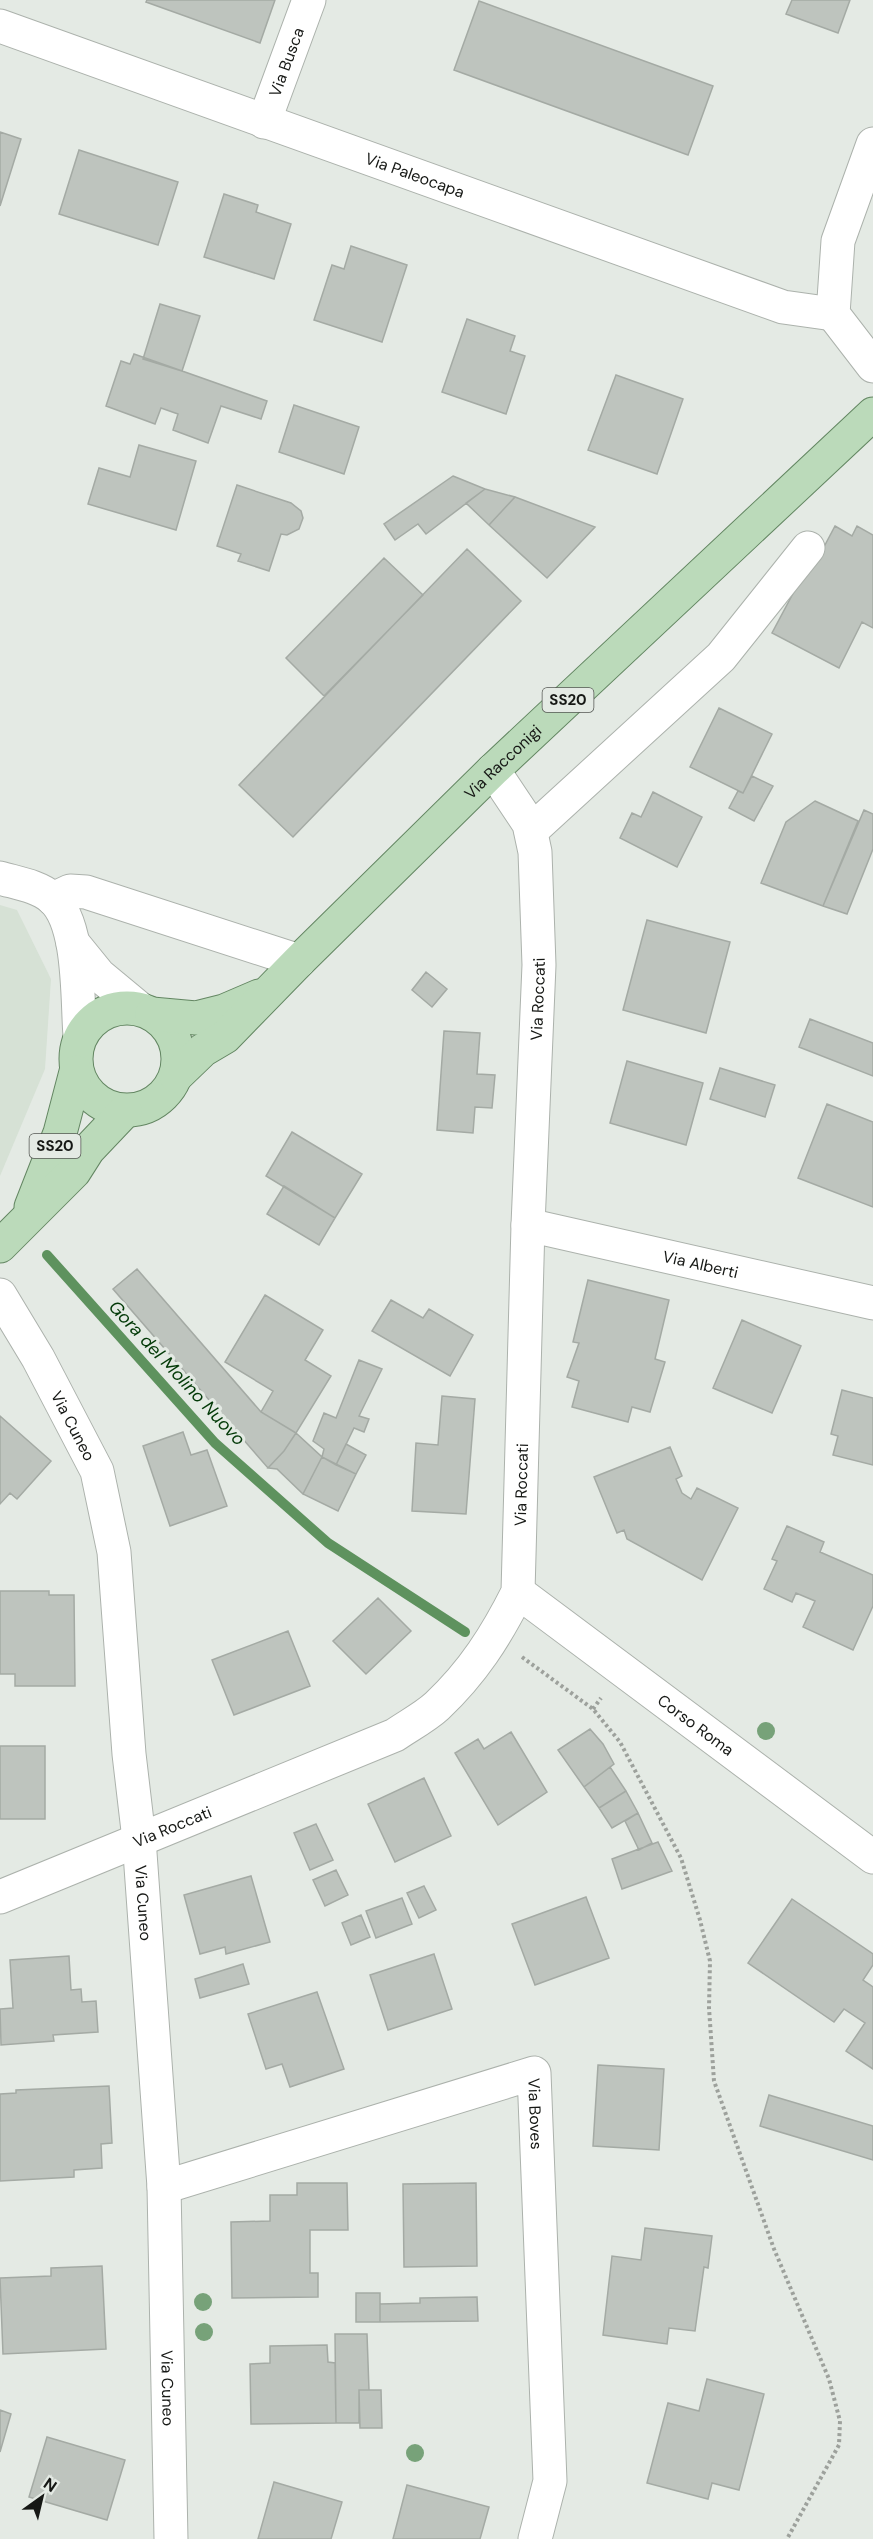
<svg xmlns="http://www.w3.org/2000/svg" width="873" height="2539" font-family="'DM Sans',sans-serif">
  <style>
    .built { fill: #d6e1d5 }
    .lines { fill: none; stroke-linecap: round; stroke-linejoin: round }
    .stream { stroke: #5e925e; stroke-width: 10 }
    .building { fill: #bec4be; stroke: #a4aaa4; stroke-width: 1.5 }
    .minor-casing { stroke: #acb2ac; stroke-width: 35 }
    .major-casing { stroke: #638662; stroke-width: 35 }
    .path { stroke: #9da19c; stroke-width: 4; stroke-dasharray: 3 3; stroke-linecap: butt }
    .minor { stroke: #fff; stroke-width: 33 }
    .major { stroke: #bbdaba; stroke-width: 33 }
    .tree { fill: #77a279 }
    .labels { text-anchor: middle; stroke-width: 6; stroke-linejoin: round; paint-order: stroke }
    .shield { fill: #e4eae4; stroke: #545753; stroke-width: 1.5 }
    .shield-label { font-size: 15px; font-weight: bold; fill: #161815 }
    .street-label { font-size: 16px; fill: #161815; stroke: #e4eae4 }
    .water-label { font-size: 18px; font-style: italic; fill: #023907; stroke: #e4eae4 }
  </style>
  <rect width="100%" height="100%" fill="#e4eae4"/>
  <path class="built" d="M0,905l17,5 34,69 -6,90 -45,107z"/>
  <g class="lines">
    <path class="stream" d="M47,1255l168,188 113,100 137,89"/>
  </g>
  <path class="building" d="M147,0h128l-15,43 -114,-41z
    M792,0h58l-12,33 -52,-19z
    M479,1l234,85 -25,69 -234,-85z
    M0,132l21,7 -21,67z
    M79,150l99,32 -20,63 -99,-31z
    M224,194l34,11 -2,7 35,12 -17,55 -70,-22z
    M351,246l56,19 -25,77 -68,-22 18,-55 12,4z
    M160,304l40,12 -18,55 -39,-12z
    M467,319l48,17 -5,15 15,5 -19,58 -64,-22z
    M134,354l133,47 -6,18 -40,-13 -13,37 -35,-13 5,-16 -17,-6 -6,16 -49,-18 15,-45 9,3z
    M616,375l67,24 -26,75 -69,-24z
    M294,405l65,22 -15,47 -65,-22z
    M139,445l57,16 -20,69 -88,-26 11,-36 31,9z
    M453,476l32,13 -59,45 -8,-10 -23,16 -11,-16z
    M237,485l54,18 10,8 2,7 -4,11 -12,6 -6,-1 -12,37 -31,-10 3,-7 -24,-8z
    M485,489l30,8 -26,28 -23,-22z
    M515,497l80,30 -48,51 -58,-53z
    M835,526l17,10 5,-10 16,9v93l-11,-6 -23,46 -67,-35 40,-75 5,2z
    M467,549l54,52 -228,236 -54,-52z
    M384,558l39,37 -99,101 -38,-38z
    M719,708l53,26 -29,59 -53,-26z
    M752,776l21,10 -19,35 -25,-13 9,-17 5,2z
    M653,792l49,25 -25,50 -57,-29 12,-25 9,4z
    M815,801l43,20 -35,85 -62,-23 25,-61z
    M864,810l9,4v35l-26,65 -24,-8z
    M647,920l83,22 -24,91 -83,-23z
    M426,972l21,17 -15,18 -20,-17z
    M810,1019l63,24v33l-74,-29z
    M444,1031l36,2 -3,41 18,1 -3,33 -17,-1 -2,26 -36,-3z
    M627,1061l76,22 -17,62 -76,-22z
    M720,1068l55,17 -10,32 -55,-18z
    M827,1104l46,18v85l-75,-29z
    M292,1132l70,42 -27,44 -69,-42z
    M284,1186l51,32 -16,27 -52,-31z
    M137,1269l124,143 35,21 -12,18 -16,17 -155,-179z
    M588,1280l81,20 -14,59 10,3 -15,50 -18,-5 -4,15 -56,-15 7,-26 -12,-4 12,-34 -6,-1z
    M265,1295l58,35 -18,30 26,16 -35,57 -35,-21 12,-21 -48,-29z
    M391,1300l32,18 6,-9 44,26 -23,41 -78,-45z
    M742,1320l59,26 -29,67 -59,-25z
    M359,1360l23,9 -23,47 10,3 -5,13 -10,-4 -18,37 -14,-8 2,-8 -11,-8 11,-28 12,5z
    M842,1390l31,8v67l-40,-10 5,-19 -7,-2z
    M442,1396l33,3 -9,115 -54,-3 4,-68 22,2z
    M0,1416l51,45 -34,38 -7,-6 -10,11z
    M183,1432l8,23 16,-5 20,56 -57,20 -27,-80z
    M296,1433l26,24 -19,37 -26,-25 -9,-1 16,-17z
    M346,1444l20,11 -10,19 -20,-9z
    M670,1447l12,29 -6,3 6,14 9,6 6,-11 41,20 -36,72 -75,-41 -3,-9 -7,3 -23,-56z
    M322,1457l34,17 -18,37 -35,-17z
    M787,1526l37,16 -4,10 53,23v31l-20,44 -50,-23 12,-26 -19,-8 -4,9 -28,-13 13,-28 -5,-2z
    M0,1591h49v4h25l1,91h-60v-12h-15z
    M378,1598l33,33 -45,43 -33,-33z
    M288,1631l22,55 -76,29 -22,-55z
    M590,1729l13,15 11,20 -30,23 -26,-37z
    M511,1732l36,60 -49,33 -43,-72 23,-14 6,10z
    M0,1746h45v73h-45z
    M610,1767l16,24 -27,17 -15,-21z
    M424,1778l27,58 -56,26 -27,-58z
    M626,1791l12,22 -26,15 -13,-20z
    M638,1813l14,30 -13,7 -14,-29z
    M316,1824l17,36 -23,10 -16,-37z
    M658,1842l14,29 -50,18 -10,-30z
    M336,1870l12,25 -23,11 -12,-26z
    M251,1876l19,66 -44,12 -1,-7 -25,7 -16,-59z
    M424,1886l12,24 -17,8 -12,-25z
    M586,1897l23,61 -74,27 -23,-61z
    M402,1898l10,26 -36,14 -10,-27z
    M792,1899l81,55v11l-10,15 10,7v82l-27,-18 19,-28 -21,-14 -10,13 -86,-59z
    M361,1915l9,22 -19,8 -9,-22z
    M434,1954l18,55 -64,21 -18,-55z
    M69,1956l2,34 10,-1 1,13 14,-1 2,31 -45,3 1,6 -53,4 -1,-36 13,-1 -3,-48z
    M243,1964l6,20 -49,14 -5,-19z
    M317,1992l27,77 -54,18 -8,-23 -16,5 -18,-55z
    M598,2065l66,4 -5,81 -66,-4z
    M109,2086l3,57 -11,1 1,24 -28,2v7l-74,4v-87l16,-1v-3z
    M769,2095l104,31v34l-113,-34z
    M297,2183h50l1,47h-38v43h8v24l-86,1 -1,-76 39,-1v-26h27z
    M476,2183l1,83 -73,1 -1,-83z
    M645,2228l67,8 -4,32 -4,-1 -9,64 -26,-3 -2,16 -64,-9 9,-79 29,4z
    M102,2266l4,83 -103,5 -3,-76 51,-2v-8z
    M356,2293h24v29h-24z
    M477,2297l1,24 -98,1v-18l40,-1v-5z
    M335,2334h32l2,56h-10v33h-23z
    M327,2345l1,17 7,1 1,60 -85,1 -1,-60 20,-1v-17z
    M707,2379l57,15 -25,96 -27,-7 -4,16 -61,-16 21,-80 31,8z
    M359,2390h22l1,38h-22z
    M0,2410l11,4 -11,38z
    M47,2437l78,23 -18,60 -78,-23z
    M274,2482l68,20 -11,37h-73z
    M407,2485l82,22 -9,32h-87z"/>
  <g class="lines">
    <defs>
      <g id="minor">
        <path id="s1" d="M0,26l783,281 50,7"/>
        <path id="s2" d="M264,122l45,-122"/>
        <path d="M873,144l-35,97 -5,73 40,52"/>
        <path d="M531,831l190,-174 87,-109"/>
        <path d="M0,878c17,5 38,8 52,20 29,25 25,102 28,138"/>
        <path d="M53,899l17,-8 16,1 213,69"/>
        <path d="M73,943l26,32 41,34"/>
        <path id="s3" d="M528,1225l345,78"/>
        <path id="s4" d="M0,1295l38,63 59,113 17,81 15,202 10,85 25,348 7,352"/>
        <path id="s5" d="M518,1592l355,265"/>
        <path id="s6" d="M0,1897l395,-162c13,-9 30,-18 42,-29 36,-34 59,-70 81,-114l10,-367 11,-260 -4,-113 -6,-28 -36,-54"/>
        <path id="s7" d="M164,2187l370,-114 16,408 -15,58"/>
      </g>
      <g id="major">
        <circle cx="127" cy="1059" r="51"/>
        <path d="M152,1014l44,4 28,-7 35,-15"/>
        <path id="s8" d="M176,1076l27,-26 22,-13 74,-76 194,-191 380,-356"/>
        <path d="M31,1207l29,-74 16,-61"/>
        <path d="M0,1246l74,-74 14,-22 37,-39"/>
      </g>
    </defs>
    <use href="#minor" class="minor-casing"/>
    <use href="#major" class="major-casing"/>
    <path class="path" d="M522,1657l71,52 27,33 61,116 19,62 10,41 -1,47 5,73 60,168 55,130 11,42 -1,24 -52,94
      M593,1709l8,-11"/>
    <use href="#minor" class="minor"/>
    <use href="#major" class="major"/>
  </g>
  <g class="tree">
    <circle cx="766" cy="1731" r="9"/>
    <circle cx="203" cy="2302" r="9"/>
    <circle cx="204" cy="2332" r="9"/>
    <circle cx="415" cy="2453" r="9"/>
  </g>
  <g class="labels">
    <g class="shield">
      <rect x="542.5" y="688" width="51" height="24" rx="4.5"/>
      <rect x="29.5" y="1134" width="51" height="24" rx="4.5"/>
    </g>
    <g class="shield-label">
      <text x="568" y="705">SS20</text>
      <text x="55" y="1151">SS20</text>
    </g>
    <g class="street-label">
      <text dy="6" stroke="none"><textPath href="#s2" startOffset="64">Via Busca</textPath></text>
      <text dy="6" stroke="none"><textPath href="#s1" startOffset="441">Via Paleocapa</textPath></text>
      <text dy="6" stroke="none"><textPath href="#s8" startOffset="454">Via Racconigi</textPath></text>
      <text dy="6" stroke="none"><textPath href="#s6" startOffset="1212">Via Roccati</textPath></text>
      <text dy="6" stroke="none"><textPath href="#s3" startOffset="177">Via Alberti</textPath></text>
      <text dy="6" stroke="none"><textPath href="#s4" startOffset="150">Via Cuneo</textPath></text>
      <text dy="6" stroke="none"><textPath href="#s6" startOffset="726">Via Roccati</textPath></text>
      <text dy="6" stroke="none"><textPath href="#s5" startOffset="222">Corso Roma</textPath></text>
      <text dy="6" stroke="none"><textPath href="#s6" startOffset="186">Via Roccati</textPath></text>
      <text dy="6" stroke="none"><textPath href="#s4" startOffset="636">Via Cuneo</textPath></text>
      <text dy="6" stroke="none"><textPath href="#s7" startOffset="428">Via Boves</textPath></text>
      <text dy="6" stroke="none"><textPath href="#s4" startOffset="1122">Via Cuneo</textPath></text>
    </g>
    <g class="water-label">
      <text transform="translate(177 1373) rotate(47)" y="6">Gora del Molino Nuovo</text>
    </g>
  </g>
  <g transform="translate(42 2497) rotate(34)" stroke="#e4eae4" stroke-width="4.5" paint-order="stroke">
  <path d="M0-4.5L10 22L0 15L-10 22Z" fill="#161815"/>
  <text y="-9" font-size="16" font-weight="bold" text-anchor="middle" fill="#161815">N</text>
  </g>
</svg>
